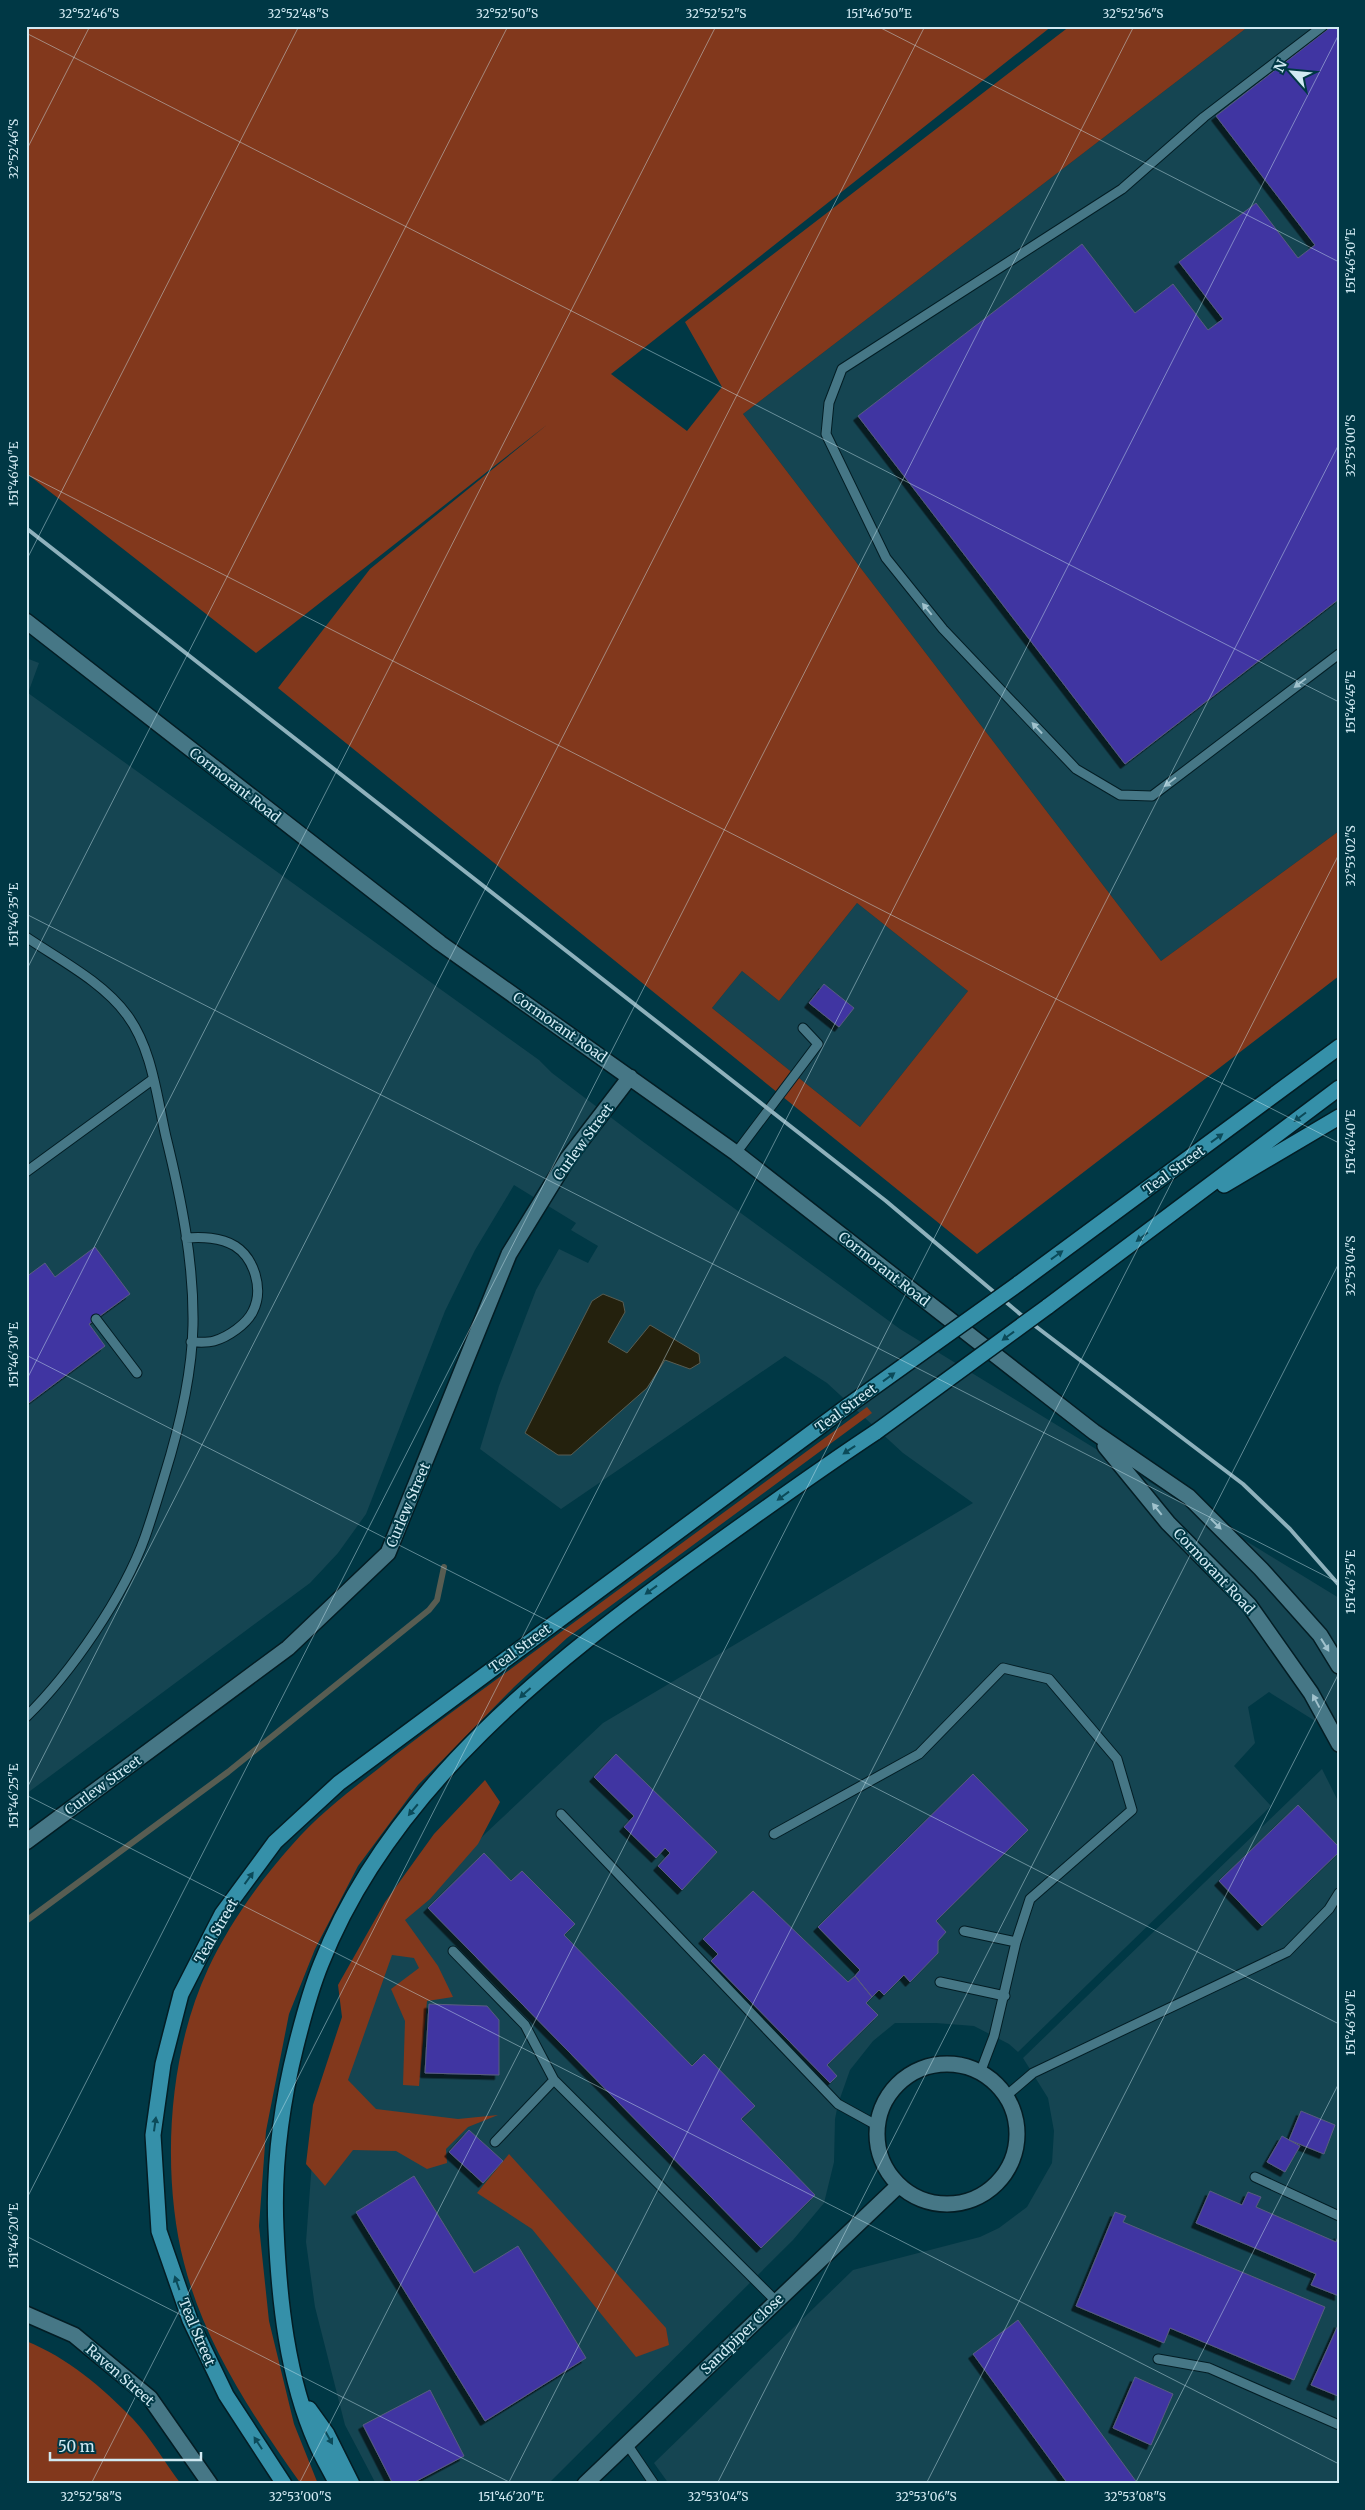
<svg xmlns="http://www.w3.org/2000/svg" width="1365" height="2510" font-family="Merriweather,serif">
  <style>
    .built { fill: #154552 }
    .green { fill: #82381c; fill-rule: evenodd }
    .water { fill: #24210d; stroke: #585d52 }
    .lines { fill: none; stroke-linecap: round; stroke-linejoin: round }
    .stream { stroke: #585d52; stroke-width: 6 }
    .building { fill: #4036a2; stroke: #595c80; filter: url(#shadow) }
    .lane-casing { stroke: #031d24; stroke-width: 11 }
    .street-casing { stroke: #031d24; stroke-width: 18 }
    .primary-casing { stroke: #031d24; stroke-width: 18 }
    .lane { stroke: #467786; stroke-width: 9 }
    .street { stroke: #467786; stroke-width: 15 }
    .primary { stroke: #3590a9; stroke-width: 15 }
    .rail { stroke: #8eb1bc; stroke-width: 4 }
    .primary-bridge-casing { stroke: #031d24; stroke-width: 18; stroke-linecap: butt }
    .primary-bridge { stroke: #3590a9; stroke-width: 15 }
    .oneway { fill: #a0c2cd }
    .oneway2 { fill: #0b4a59 }
    .ticks { fill: none; stroke: #d1eaf3; stroke-width: 1; stroke-opacity: 0.45 }
    .labels { text-anchor: middle; stroke-width: 4; stroke-linejoin: round; paint-order: stroke }
    .street-label { font-size: 14px; fill: #d1eaf3; stroke: #003845 }
    .neatline { fill: none; stroke: #d1eaf3; stroke-width: 2 }
    .ticks-label { font-size: 12px; text-anchor: middle; fill: #d1eaf3 }
  </style>
  <defs>
    <filter id="shadow"><feDropShadow dx="-4.5" dy="4.5" stdDeviation="0" flood-color="#0009"/></filter>
  </defs>
  <rect width="100%" height="100%" fill="#003845"/>
  <path class="built" d="M1249,26h90v805l-178,130 -418,-547z
    M26,658l13,5 -11,30 511,367 13,13 90,68 258,188 439,269v138l-70,-44 -21,15 7,36 -21,23 37,40 -253,246 -9,-8 -35,-18 -38,-3h-41l-22,18 -23,29 -12,34 -3,15 -1,43 -10,41 -31,37 -245,244h-172l-31,-59 -30,-118 -9,-65 8,-107 66,-196 107,-107 116,-109 370,-220 -70,-50 -76,-70 -42,-27 -224,153 -81,-60 19,-63 37,-96 23,-41 29,14 10,-17 -27,-16 5,-7 -62,-38 -39,65 -30,61 -79,203 -28,39 -28,30 -284,211z
    M857,903l111,88 -108,136 -148,-119 30,-37 37,30z
    M1322,1769l17,34v681h-670l-15,-21 199,-193 127,-33 19,-9 28,-21 25,-44 2,-32 -6,-33 -25,-40z"/>
  <path class="green" d="M26,26h1026l-441,348 76,57 35,-44 -37,-65 385,-296h179l-506,388 418,547 178,-130v145l-362,278 -699,-566 92,-119 178,-145 -292,229 -230,-180zM857,903l111,88 -108,136 -148,-119 30,-37 37,30z
    M867,1407l5,6 -305,225 -53,49 -96,98 -60,81 -43,83 -26,65 -23,117 -7,95 10,95 25,103 24,60h-17c-47,-66 -97,-141 -117,-221 -23,-90 -16,-209 24,-294 21,-45 51,-87 84,-124 25,-29 56,-53 86,-76 48,-39 99,-75 149,-112 113,-83 227,-167 340,-250z
    M485,1780l15,22 -22,42 -48,55 -25,21 33,46 15,31 -26,4 -8,85 -16,-1 2,-64 -14,-32 28,-21 -5,-10 -22,-3 -44,125 28,29 82,10 40,-4 -30,12 -22,22 1,14 -20,6 -31,-18 -43,-1 -28,36 -19,-22 7,-59 29,-88 -4,-32 47,-83 49,-68z
    M509,2154l157,174 3,17 -33,12 -104,-128 -55,-36z
    M26,2341c42,17 76,46 107,78 18,19 32,44 48,65h-155z"/>
  <path class="water" d="M603,1294l20,8 2,10 -17,30 19,11 23,-28 49,29 1,9 -10,6 -25,-9 -18,28 -76,67h-13l-33,-22 67,-132z"/>
  <g class="lines">
    <path class="stream" d="M26,1921l202,-149 201,-162 8,-10 7,-33"/>
  </g>
  <path class="building" d="M1332,26h7v573l-214,165 -267,-348 224,-172 53,69 38,-29 35,46 15,-11 -44,-57 77,-59 42,55 17,-13 -99,-129z
    M824,984l30,24 -15,19 -30,-24z
    M95,1247l35,47 -41,30 16,22 -79,59v-128l19,-14 10,14z
    M616,1754l101,98 -35,38 -24,-24 12,-13 -5,-5 -9,10 -32,-31 10,-11 -40,-39z
    M973,1774l55,56 -92,91 10,11 -8,9v12l-28,29 -6,-7 -20,20 -5,-5 -7,7 -17,-21 5,-6 -42,-43z
    M1298,1805l41,42v5l-77,74 -43,-45z
    M484,1853l27,28 11,-10 53,53 -11,11 128,131 12,-12 51,52 -14,13 74,76 -54,53 -333,-340z
    M753,1891l95,91 7,-6 17,21 -6,6 12,12 -51,50 10,11 -7,7 -119,-122 7,-7 -15,-15z
    M429,2004l58,2 12,14v55l-74,-2z
    M1301,2111l34,14 -11,29 -35,-14z
    M469,2130l34,31 -20,22 -34,-31z
    M1282,2136l18,10 -15,26 -18,-10z
    M414,2176l60,97 44,-27 68,112 -101,63 -129,-209z
    M1210,2191l32,14 6,-13 13,5 -5,10 80,35 3,-8v62l-28,-11 5,-11 -120,-51z
    M1115,2212l11,4 -3,6 202,85 -31,73 -124,-52 -6,15 -88,-37z
    M1018,2320l120,164h-70l-95,-130z
    M1339,2323v72l-1,1 -27,-11z
    M1135,2377l38,17 -22,51 -38,-17z
    M430,2390l34,66 -53,28h-18l-30,-59z"/>
  <g class="lines">
    <defs>
      <path id="lane" d="M1323,26l-119,91 -82,72 -280,180 -13,34 -3,31 60,124 57,71 133,140 44,26 32,1 187,-142
        M26,937c34,23 77,45 101,78 25,33 30,83 39,122 15,61 28,125 27,188 -1,52 -14,104 -29,152 -6,20 -12,40 -19,60 -21,59 -74,136 -119,180
        M736,1153l82,-109 -15,-16
        M26,1172l126,-92
        M186,1238c16,-1 34,-1 49,8 19,12 29,43 18,65 -6,13 -25,26 -39,30 -7,2 -15,1 -23,1
        M96,1319l41,54
        M561,1814l277,290 40,22
        M774,1834l145,-80 84,-86 46,11 68,80 15,51 -102,89 -14,43 -22,94 -14,37
        M964,1931l52,11
        M453,1951l72,74 29,55 222,221
        M940,1982l65,14
        M1006,2096l27,-23 254,-121 42,-43 10,-16
        M495,2142l59,-62
        M1255,2177l84,39
        M1158,2359l51,9 130,57
        M627,2444l27,40"/>
      <path id="street" d="M26,621l414,322 296,210 358,279 95,65 72,72 59,66 19,31
        M1105,1446l63,77 81,82 62,88 28,51
        M26,1842l262,-194 100,-95 121,-299 59,-96 62,-81
        M877 2134a70 70 0 1 1 140 0a70 70 0 1 1-140 0Z
        M26,2314l48,21 76,63 60,86
        M585,2484l314,-299"/>
      <path id="primary" d="M1224,1185l115,-68
        M1018,1284l321,-237
        M1047,1307l292,-219
        M309,2409l18,25 25,50
        M284,2484l-58,-89 -36,-75 -31,-89 -6,-96 10,-71 18,-70 41,-80 53,-72 64,-59 510,-378
        M337,2484c-7,-14 -15,-27 -21,-41 -29,-65 -37,-144 -40,-214 -3,-62 5,-123 20,-183 7,-28 14,-55 25,-82 69,-176 233,-304 382,-411 57,-41 114,-82 173,-121"/>
    </defs>
    <use href="#lane" class="lane-casing"/>
    <use href="#street" class="street-casing"/>
    <use href="#primary" class="primary-casing"/>
    <use href="#lane" class="lane"/>
    <use href="#street" class="street"/>
    <use href="#primary" class="primary"/>
    <path class="rail" d="M26,528l860,673 140,118 217,165 47,45 49,56"/>
    <defs>
      <path id="primary-bridge" d="M849,1405l169,-121
        M876,1432l171,-125"/>
    </defs>
    <use href="#primary-bridge" class="primary-bridge-casing"/>
    <use href="#primary-bridge" class="primary-bridge"/>
  </g>
  <defs><path id="oneway-solid" d="M-6-.8H1V-3.2L6.5 0L1 3.2V.8H-6Z" transform="scale(1.25)"/></defs>
  <g class="oneway">
    <use href="#oneway-solid" transform="translate(927 609) rotate(-129)"/>
    <use href="#oneway-solid" transform="translate(1300 683) rotate(143)"/>
    <use href="#oneway-solid" transform="translate(1037 728) rotate(-133)"/>
    <use href="#oneway-solid" transform="translate(1170 782) rotate(143)"/>
    <use href="#oneway-solid" transform="translate(1157 1509) rotate(-129)"/>
    <use href="#oneway-solid" transform="translate(1216 1524) rotate(45)"/>
    <use href="#oneway-solid" transform="translate(1325 1645) rotate(58)"/>
    <use href="#oneway-solid" transform="translate(1316 1701) rotate(-118)"/>
  </g>
  <g class="oneway2">
    <use href="#oneway-solid" transform="translate(1300 1117) rotate(143)"/>
    <use href="#oneway-solid" transform="translate(1217 1138) rotate(-36)"/>
    <use href="#oneway-solid" transform="translate(1142 1237) rotate(143)"/>
    <use href="#oneway-solid" transform="translate(1057 1255) rotate(-36)"/>
    <use href="#oneway-solid" transform="translate(1008 1336) rotate(144)"/>
    <use href="#oneway-solid" transform="translate(889 1377) rotate(-36)"/>
    <use href="#oneway-solid" transform="translate(849 1450) rotate(146)"/>
    <use href="#oneway-solid" transform="translate(783 1496) rotate(144)"/>
    <use href="#oneway-solid" transform="translate(651 1590) rotate(144)"/>
    <use href="#oneway-solid" transform="translate(525 1693) rotate(138)"/>
    <use href="#oneway-solid" transform="translate(413 1810) rotate(130)"/>
    <use href="#oneway-solid" transform="translate(249 1878) rotate(-54)"/>
    <use href="#oneway-solid" transform="translate(155 2124) rotate(-82)"/>
    <use href="#oneway-solid" transform="translate(177 2283) rotate(-109)"/>
    <use href="#oneway-solid" transform="translate(329 2438) rotate(61)"/>
    <use href="#oneway-solid" transform="translate(258 2443) rotate(-123)"/>
  </g>
  <path class="ticks" d="M877,26l462,236M26,33l1313,669M26,151l64,-125M26,474l1313,669M26,561l273,-535M26,914l1313,669M26,971l482,-945M26,1355l1313,669M26,1381l690,-1355M26,1790l899,-1764M26,1795l1313,669M26,2200l1108,-2174M26,2236l487,248M91,2484l1248,-2450M299,2484l1040,-2040M508,2484l831,-1630M717,2484l622,-1221M926,2484l413,-811M1135,2484l204,-401"/>
  <g class="labels">
    <g class="street-label">
      <text transform="translate(235 785) rotate(38)" y="5">Cormorant Road</text>
      <text transform="translate(560 1027) rotate(35)" y="5">Cormorant Road</text>
      <text transform="translate(583 1142) rotate(-54)" y="5">Curlew Street</text>
      <text transform="translate(1174 1170) rotate(-36)" y="5">Teal Street</text>
      <text transform="translate(884 1269) rotate(38)" y="5">Cormorant Road</text>
      <text transform="translate(846 1408) rotate(-36)" y="5">Teal Street</text>
      <text transform="translate(408 1505) rotate(-67)" y="5">Curlew Street</text>
      <text transform="translate(1214 1571) rotate(47)" y="5">Cormorant Road</text>
      <text transform="translate(520 1648) rotate(-36)" y="5">Teal Street</text>
      <text transform="translate(103 1785) rotate(-36)" y="5">Curlew Street</text>
      <text transform="translate(216 1931) rotate(-60)" y="5">Teal Street</text>
      <text transform="translate(197 2332) rotate(67)" y="5">Teal Street</text>
      <text transform="translate(742 2334) rotate(-44)" y="5">Sandpiper Close</text>
      <text transform="translate(120 2375) rotate(41)" y="5">Raven Street</text>
    </g>
  </g>
  <rect width="1365" height="2510" fill="none" stroke="#003845" stroke-width="55"/>
  <g transform="translate(1292 72) rotate(297)" stroke="#003845" stroke-width="4" paint-order="stroke">
  <path d="M0-4L9 19L0 12L-9 19Z" fill="#d1eaf3"/>
  <text y="-8" font-size="14" font-weight="bold" text-anchor="middle" fill="#d1eaf3">N</text>
  </g>
  <path d="M50 2452v8h151v-8" fill="none" stroke="#d1eaf3" stroke-width="2.5"/>
  <text x="58" y="2452" font-size="15" fill="#d1eaf3" stroke="#003845" stroke-width="4" paint-order="stroke">50 m</text>
  <rect x="28" y="28" width="1310" height="2454" class="neatline"/>
  <g class="ticks-label">
    <text x="89" y="18">32°52'46"S</text>
    <text x="298" y="18">32°52'48"S</text>
    <text x="507" y="18">32°52'50"S</text>
    <text x="716" y="18">32°52'52"S</text>
    <text x="879" y="18">151°46'50"E</text>
    <text x="1133" y="18">32°52'56"S</text>
    <text transform="translate(14 149) rotate(-90)" y="4">32°52'46"S</text>
    <text transform="translate(1351 261) rotate(-90)" y="4">151°46'50"E</text>
    <text transform="translate(1351 446) rotate(-90)" y="4">32°53'00"S</text>
    <text transform="translate(14 474) rotate(-90)" y="4">151°46'40"E</text>
    <text transform="translate(1351 702) rotate(-90)" y="4">151°46'45"E</text>
    <text transform="translate(1351 856) rotate(-90)" y="4">32°53'02"S</text>
    <text transform="translate(14 915) rotate(-90)" y="4">151°46'35"E</text>
    <text transform="translate(1351 1142) rotate(-90)" y="4">151°46'40"E</text>
    <text transform="translate(1351 1266) rotate(-90)" y="4">32°53'04"S</text>
    <text transform="translate(14 1355) rotate(-90)" y="4">151°46'30"E</text>
    <text transform="translate(1351 1582) rotate(-90)" y="4">151°46'35"E</text>
    <text transform="translate(14 1796) rotate(-90)" y="4">151°46'25"E</text>
    <text transform="translate(1351 2023) rotate(-90)" y="4">151°46'30"E</text>
    <text transform="translate(14 2236) rotate(-90)" y="4">151°46'20"E</text>
    <text x="91" y="2501">32°52'58"S</text>
    <text x="300" y="2501">32°53'00"S</text>
    <text x="511" y="2501">151°46'20"E</text>
    <text x="718" y="2501">32°53'04"S</text>
    <text x="926" y="2501">32°53'06"S</text>
    <text x="1135" y="2501">32°53'08"S</text>
  </g>
</svg>
